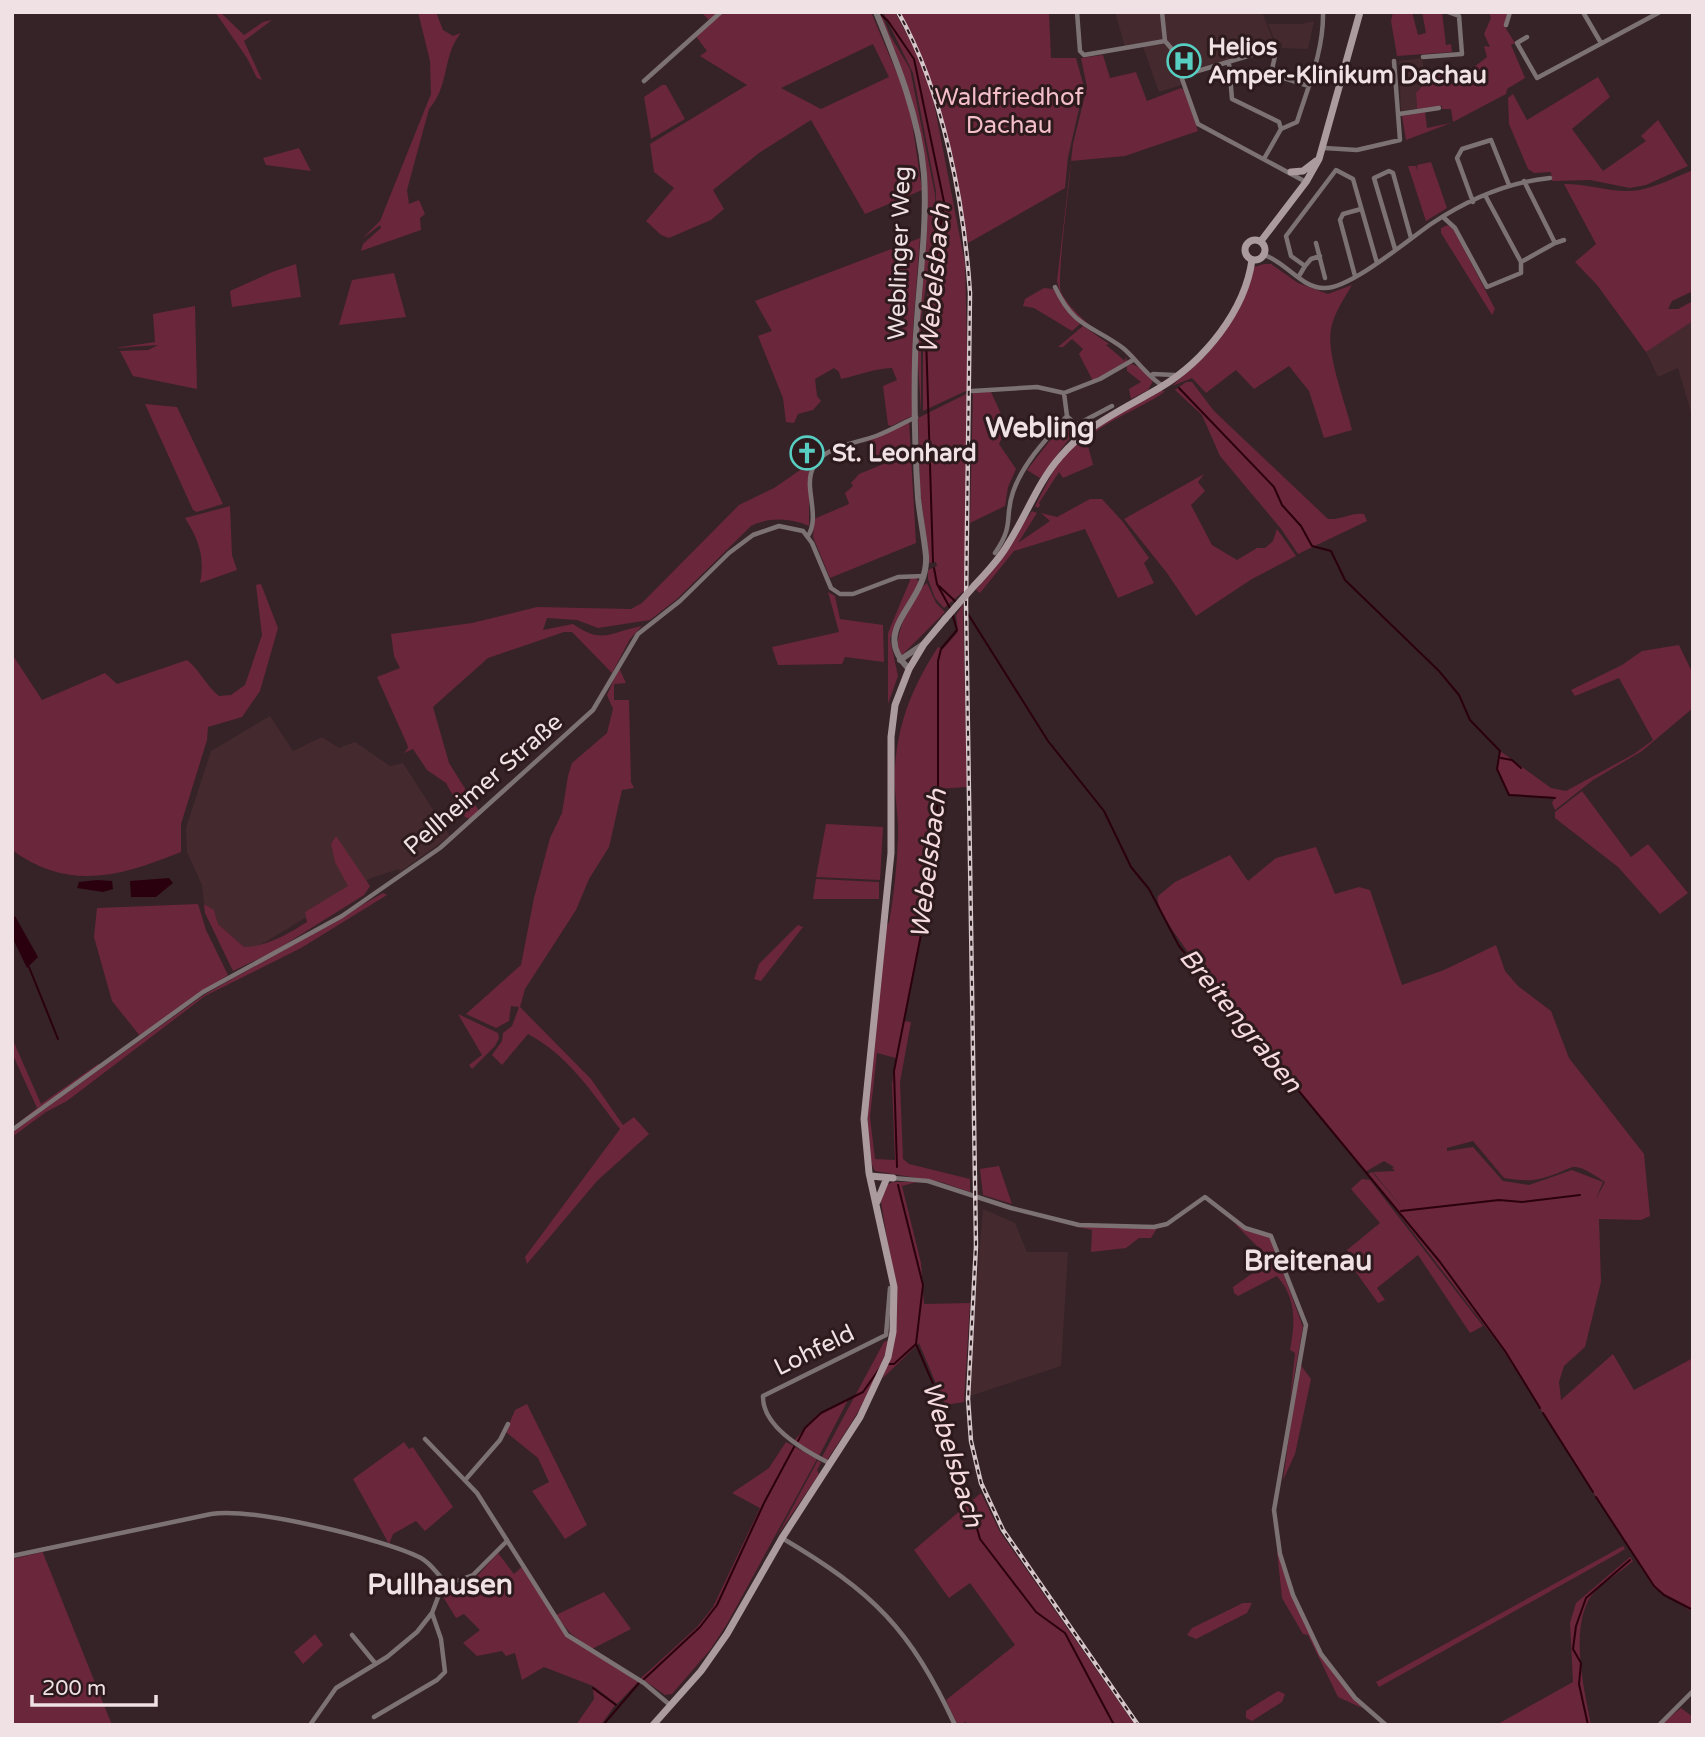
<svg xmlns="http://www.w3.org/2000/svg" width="1705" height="1737" font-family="'Varela Round',sans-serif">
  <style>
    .built { fill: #442a2f }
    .green { fill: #6a263a; fill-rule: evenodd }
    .water { fill: #2b000e }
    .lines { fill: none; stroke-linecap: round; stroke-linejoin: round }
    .stream { stroke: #2b000e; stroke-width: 2 }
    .minor { stroke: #7c7273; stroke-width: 4.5 }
    .tertiary { stroke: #7c7273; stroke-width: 6 }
    .secondary { stroke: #ab9b9e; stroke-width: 7 }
    .rail-casing { stroke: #d5c6c9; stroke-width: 4.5 }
    .rail { stroke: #2c1a1d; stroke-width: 2; stroke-dasharray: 5; stroke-linecap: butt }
    .secondary-bridge { stroke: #ab9b9e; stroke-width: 7 }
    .labels { text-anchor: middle; stroke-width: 6; stroke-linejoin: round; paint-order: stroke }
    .poi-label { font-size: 24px; font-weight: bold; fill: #efe1e4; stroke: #2c1a1d; text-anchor: start }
    .park-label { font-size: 24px; fill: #f4bfc9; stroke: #2c1a1d }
    .street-label { font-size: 24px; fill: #efe1e4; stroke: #2c1a1d }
    .water-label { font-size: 26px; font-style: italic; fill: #f5dadf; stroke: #2c1a1d }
    .quarter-label { font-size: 28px; font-weight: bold; fill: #efe1e4; stroke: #2c1a1d }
  </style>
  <rect width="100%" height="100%" fill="#362327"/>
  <path class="built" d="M1115,12h147l13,33 -92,28 -2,12 -22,7 -17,-48 -17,3z
    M1314,21l-6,28 -26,-1v-5h-6l-8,-19h33z
    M1422,58l4,24 -10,11 1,16 -16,2 -2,-50z
    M1693,321v98l-15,-51 -20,9 -12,-25z
    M270,716l23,35 29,-14 17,11 16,-6 35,24 13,-3 47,73 -50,36 -1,-3 -28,9 -114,69h-13l-26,-23 -4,-14 -10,-6 -2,-19 -15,-33 -1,-24 25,-77z
    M983,1209l32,14 12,29h41l-7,114 -91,30 -1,-23z"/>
  <path class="green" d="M215,12h5l24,23 19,-13 9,-2 -28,21 18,39 -5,-2 -10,-20z
    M418,12h18l7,18 10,6 8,-3c-19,22 -11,53 -32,76l-22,81 2,14 10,-4 6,14 -5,4 1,12 -60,21 2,-7 18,-16 -1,-3 -18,14 18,-18 51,-127 -1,-33z
    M701,12h170l38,90 13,88 -57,24 -54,-94 -52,33 -46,37 11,19 -13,11 -42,18 -8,-3 -15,-14 28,-33 -20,-16 -4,-28 97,-59 -47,-29 7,-5 -12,-16 15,-14zM873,44l16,33 -68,32 -40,-21z
    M878,12h3l9,23 20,34 25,125v30l-14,96v91l-4,-61 9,-124 -4,-83z
    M883,12h12l29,54 7,22 34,175 3,127 -45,21v-84l12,-90 1,-46 -23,-118z
    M900,12h149l2,46h25l8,29 -16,70 -3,31 -97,55c-15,-80 -27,-159 -68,-231z
    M1393,12h19l6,23 8,-2 -4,-21h20l4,33 5,-1 1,8 -55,4 -6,-35z
    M1489,12h20l-4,15 10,16 -4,2 14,33 -18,11 -1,5 -53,28 -2,-13h-9v-3l-25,3 -1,-16 10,-11 -1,-8 39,1 23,-18 -3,-11 6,1 -6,-13 7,-16z
    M1103,55l7,23 26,-6 11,29 34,-13 3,2 14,41 -73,25 -54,5c-1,23 -15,119 -10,131 5,11 16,21 24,29 16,16 38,22 53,38 -28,-24 -73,-37 -81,-78l16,-137 14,-57 -6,-29z
    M1598,77l12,20 -38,32 31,42 43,-30 -5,-5 17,-16 30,46 -42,19 -16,3 -40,-8 -38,1 -1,-9 -17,1 -6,-4 -19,-45 -1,-26 5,-4 14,26z
    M662,85h4l19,34 -34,20 -7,-42z
    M1425,112l2,16 24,-5 -45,17 -4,-24z
    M299,148l12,23 -45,-6 -3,-7z
    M1431,162l16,46 -21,13 -18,-55h8l2,6 -1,-7z
    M1693,170v121l-21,10 -4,8h10l15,-8v20l-47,31 -49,-67 -22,-23 21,-18 -32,-60c24,0 46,8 66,7 21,-1 43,-13 63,-21z
    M1448,225l6,5 41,79 -3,6 -51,-82v-5z
    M920,238l-7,90 -1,88 -21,10 -3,-1 -5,-39 14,-6 -5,-12c-19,1 -33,7 -51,11l-2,-7 -5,-4 -19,11 2,17 4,5 -8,9 -15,4 -4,9 -8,-1 -3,-24 -25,-62 14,-5 -17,-30z
    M296,264l5,33 -69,10 -2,-16 42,-19z
    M1264,264h7l27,19 30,11 24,-9c-8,14 -18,28 -21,44 -5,25 15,75 21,101l-28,8 -15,-47 -20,-25 -35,23 -18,-19 -30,23 -14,-15 -20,8 35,-32 30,-44 17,-43z
    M394,273l12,44 -67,8 13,-45z
    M1044,288l9,1 27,35 -8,7 -38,-23 -11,-2 2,-7z
    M195,306l2,83 -64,-13 -13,-25 28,-1 10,-5 -44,3 41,-6 -2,-28z
    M1083,326l26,18 -3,1 19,16 1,-5 1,5 -34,20 -14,-27 4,-5 -11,-10 -9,8h-5z
    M1132,364l11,5 10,12 -5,9 -17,9 -2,-10 12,-7 -14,-11v-5z
    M1186,382h6l22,29 114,108c13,1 24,-7 36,-5l3,7 -69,33 -16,-24 -62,-74 -18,-41 -27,-25z
    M1160,391h5c-13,13 -77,36 -77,52 0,7 4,15 5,22l-30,13 -4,-6 -20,31 1,2 -2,3 -3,-2 24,-46 31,-30z
    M973,392h18l16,35 -8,17 17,25 -8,18 -3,19 -35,17z
    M968,393l-3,197 -21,18 -9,-10 -7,-19v-9l9,-4 -1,-4 -7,1 -9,-74 -2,-71z
    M145,404l32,3 46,97 -26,8 -4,-2z
    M909,421l7,122 -86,35 -17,-41 1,-18 35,-15 -4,-11 8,-7 -2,-3 8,-9 27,-11 -2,-6 -10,-3 -6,-14z
    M1065,421l12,7 -37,50 -13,-8z
    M809,464v62c-18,-8 -40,-9 -58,0l-74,73 -27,21 -52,8 -21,-8 -30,-2 -4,12 30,-6c30,21 37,8 69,2l-12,13 -18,34 -40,-41h-8l-76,26 -55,49 16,56 30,48 -9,8 -5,-2 -19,-34 -19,-13 -14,-21 -9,4 4,-5 -1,-4 -30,-67 23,-9 -6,-12 -3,-22 81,-11 65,-16 94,2 11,-6 97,-98 35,-17z
    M1204,474l-6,8 7,9 -14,14 21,40 25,15 20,-12h8l8,-7 4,-12 19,27 -44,23 -56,37 -29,-43 -43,-54z
    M1090,499h12l21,23 26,36 -5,5 10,20 -36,15 -33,-69 -71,22 -34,42 -4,-3 56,-79 5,2 -19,30 32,-22 -9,-8 16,4z
    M230,506l2,49 5,15 -37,13c5,-26 -1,-43 -15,-65z
    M915,577l4,5 -29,57 8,37 -10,28v-71l23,-55z
    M927,583l9,20 9,9 -43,43 -4,-3c-4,-17 15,-60 29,-69z
    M261,584l17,44 -18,63 -18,26 -34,10 -1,13 -26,84v28c-60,24 -112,40 -169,-2v-196l30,46 63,-27 12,11 70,-24c13,10 19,26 32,36l12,-1 14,-10 17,-50 -6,-50z
    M828,592l7,4 5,23 43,6 1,37 -39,-5 -3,7 -64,1 -6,-18 67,-15z
    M963,604l4,183 -30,2 -15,142 -18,90 7,1 -11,60 3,77 6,5 61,15v13l-29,-10 -66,-11c-20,-28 7,-203 11,-245l3,-3c5,-29 8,-57 9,-85 1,-24 -5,-48 -3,-71 3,-46 19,-83 43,-120l5,2 15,-17 -2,-17zM877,1053l19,5 -4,26 3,76 -20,-1 -5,-42z
    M1679,645l14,29v34l-51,43 -49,29 -38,30 -3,-7 3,-6 -46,-3 -12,-25 3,-18 51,37 15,3 68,-37 19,-14 -34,-62 -44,18 -4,-6 51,-25 20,-14z
    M619,668l7,15 -12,1v16h15l2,82 3,6 -12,2 -13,57 -20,32 -13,31 -51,79 -5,18 71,72 32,46 11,-8 15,17 -52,47 -70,83 -2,-7 95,-128c-27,-35 -52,-74 -92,-95l-26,31 -10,-10 10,-14 1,-8 9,-7 7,-19 -8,-1 -2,15 -13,7 -30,-14 55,-49 13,-67 16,-60 12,-25 6,-37 4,-13 35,-30 6,-24 -6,-14z
    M1582,791l49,66 17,-13 40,49 -28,21 -42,-47 -63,-49v-6z
    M826,824l57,3 -3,53 -64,-3z
    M336,836l34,50 -6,9 -91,57 -40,19 -28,-58 -1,-9 10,6 4,14 26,23c22,0 44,-13 63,-25l-2,-10 43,-26 -13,-24 -4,-18z
    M1316,847l19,47 24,-7 11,3 32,95 42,-15 52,-25 9,26 13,15 33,25 18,47 75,96 6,62 -9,4 -42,-1 2,63 -16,65 -21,19 -5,16 2,18 52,-46 21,36 59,-32v254l-39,-24 -153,-241 -133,-173 4,-2 32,38 -31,-38 22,-1 -3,-3 2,-1 -10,-6 -19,11 -69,-86 2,-3c-21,-23 -149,-166 -140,-187l17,-14 55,-27 18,26 28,-23zM1473,1141l31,37c13,2 26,4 39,0 35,-9 24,-21 62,4l-9,17 7,-17 -31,-12 -43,15 -26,-4 -30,-34 -26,4v-3z
    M816,879l63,3v17h-66z
    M383,893l4,2 -86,53 -96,48 -138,105 -21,11 -34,25v-4l10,-8 182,-130z
    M198,904l8,26 22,45 -88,61 -28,-35 -18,-64 3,-29z
    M798,925l5,2 -42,54 -7,-2 5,-15z
    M458,1014l40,19 1,5 -4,8 -23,23 -3,-4 13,-10z
    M12,1038l29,66 57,-40 3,1 -89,63 25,-20 -25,-55z
    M999,1166l13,38 -29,-9 -3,-26z
    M1362,1179l8,1 113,146 -13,7 -52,-78 -41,33 8,12 -7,3 -25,-35 -6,-18 33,-27 -29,-34z
    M893,1182h24l-15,4 19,77 3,41 46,-1 -6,99 -19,3 -26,-62 -36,35 11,-39 3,-39 -17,-104 4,-10z
    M1235,1224l35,13 33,90 -13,72 5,-46 -5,-3c5,-27 7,-51 -13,-74l-39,20 -4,-3 -1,-6 38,-27z
    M1074,1226l83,2 -6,10h-12l-13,10 -35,4 1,-22z
    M889,1340c-12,46 -36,81 -62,120l-5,-3 62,-115z
    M1299,1363l12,16 -16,75 -12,26z
    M848,1400l-29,56 -25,-15 22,-25z
    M527,1404l60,121 -22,14 -33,-48 17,-9 -11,-24 -32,-26 9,-22z
    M404,1442l5,7 4,-2 40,60 -28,24 -9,-10 -23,13 -4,10 -36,-65z
    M786,1442l31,17 -90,165 -17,26 -38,44 -7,1 -24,-17 56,-51 16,-20 47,-99 -28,-15 37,-25z
    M818,1460l3,3 -4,7 2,4 -42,62z
    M981,1493l19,39 135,193h-166l-3,-3 -9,3 -11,-25 69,-55 -45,-62 -21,15 -35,-48z
    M1623,1546l2,3 -8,5 -238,133 -3,-5z
    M1277,1551c20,60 42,110 85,157l-24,-11 -30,-62 -5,-1 -21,-36z
    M43,1552v1l69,172h-100v-166z
    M498,1553l16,21 9,-8 41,67 74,49 -21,22 -24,-18 -49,-19 -22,13 -7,-27 -9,3 -4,-5 -25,5 -14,-13 17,-13 -16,-16 -8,4 -14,-23 36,-20z
    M1630,1557l3,4c-12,11 -37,25 -45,40 -17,35 -4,87 3,124h-95l77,-43 -3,-59 6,-20z
    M604,1592l27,37 -39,20 -22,-16 -14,-18z
    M1243,1603h9l-5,10 -51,26 -9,-4 5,-7z
    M315,1634l8,11 -20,19 -9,-12z
    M593,1689l22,16 -14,20h-25l18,-26z
    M1278,1691l7,3 -3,8 -30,19 -6,-3v-7z
    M1681,1708l12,9v8h-33z"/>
  <path class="water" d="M169,878l4,5 -17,14h-25l-1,-16z
    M97,880l15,1 1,8 -10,3 -26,-4 2,-6z
    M15,916l23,41 -11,11 -15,-31v-19z"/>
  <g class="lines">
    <path class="stream" d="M879,13l9,8 26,38 30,143 -18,133 7,227
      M1179,388l95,99 8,18 19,21 11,20 19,5 14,29 94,91 20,24 11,25 30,31 -3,18 12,26 46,3
      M934,568l3,16 13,24
      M939,586l17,16
      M968,614l80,127 56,70 27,56 18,22 30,57 261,316 65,89 35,57
      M1501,758l11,2 9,8
      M29,967l29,72
      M897,1167l-3,-96 36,-182 8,-92v-136l3,-12 16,-19 -5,-17
      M898,1185l25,100 -7,59 27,63 37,132 56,73 29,21 49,92
      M1401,1211l98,-11 23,2 58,-7
      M888,1364h6l22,-20
      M1543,1413l50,79
      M798,1441l7,-13 16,-15 42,-21 19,-27
      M1596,1497l58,89 10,9 29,15
      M643,1680l57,-53 17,-22 47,-102 30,-56
      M593,1688l23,17
      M603,1725l36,-42
      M1588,1725l-9,-41 2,-21 -8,-14 3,-23 10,-28 44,-38"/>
    <path class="minor" d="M1077,12l3,39 4,4 81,-14
      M1162,12l3,29 6,7 27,76 108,58
      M1583,12l18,31
      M1506,25l4,-13
      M1527,37l-10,6 20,35 123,-66
      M1423,57l39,-3 -3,-38 -11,-4
      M1229,64l3,35 47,23 2,7
      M1181,76l87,-26 7,6 -4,18 38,12
      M1374,80l21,2
      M644,81l77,-69
      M1399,114l40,-6
      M1281,129l16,-7c11,-35 27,-72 26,-110
      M1324,148l33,2 43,-10 -6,-79
      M1265,157l16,-28
      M1473,202l-16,-44 5,-9 29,-9 18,45
      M1443,217l12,11 32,59 34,-14v-11l-36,-67
      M1316,243l9,35
      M1555,243l9,-3
      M1395,249l-21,-71 15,-7 4,2 18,65
      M1264,255c21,6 38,34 61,33 26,0 83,-48 106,-64 36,-24 77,-42 119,-46
      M1521,262l34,-19 -31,-62
      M1305,266l6,-7 9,-3
      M1299,276l6,-10 -14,-10 -5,-20 50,-66 17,9 24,84
      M1355,276l-15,-56 3,-6 18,-5
      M1055,287c19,41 37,38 68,61 12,10 26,30 39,37
      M1153,374l22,1
      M972,391l65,-4 27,6 36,-14 33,-19
      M1064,393l3,23 9,9 36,-19
      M808,536c9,-14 3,-33 2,-49 -3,-39 38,-41 66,-51 14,-5 27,-13 40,-19
      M995,553c20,-29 9,-35 18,-61 10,-29 34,-54 54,-76
      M12,1130l191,-138 139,-76 98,-68 153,-138 45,-76 42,-33 49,-48 24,-18 26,-9 24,5 9,12 19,45 9,6h13l45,-17 26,-1
      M893,1178l35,3 83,27 68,17 75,2 13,-3 38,-27 40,31 26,8 35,89 -32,185 6,44 13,41 28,59 34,44 31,27
      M425,1439l52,54 90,142 77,48 26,22
      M829,1463c-24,-12 -67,-36 -66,-67l123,-61 4,-47h3
      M466,1479l34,-39 8,-16
      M782,1538c91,54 128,90 173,187
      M12,1556l199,-42c40,-7 173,25 210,44 11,6 17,18 27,26
      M352,1635l23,28
      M374,1717l63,-37 8,-8 -4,-33 -9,-26
      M310,1725l26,-37 51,-31 30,-25 15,-19 8,-21 8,-8 25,-9 33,-33
      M1659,1725l34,-34"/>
    <path class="tertiary" d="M876,12c22,53 43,105 48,162 4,62 -8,124 -9,186 -1,45 0,93 3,138 2,19 6,38 8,58 3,48 -59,72 -17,113
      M900,660l22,-15"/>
    <path class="secondary" d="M1291,172l12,-1 13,-10
      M1245 250a10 10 0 1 1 20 0a10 10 0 1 1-20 0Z
      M1261,241l45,-59 13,-23 41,-147
      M974,586c12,-13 25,-26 34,-42 18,-28 30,-62 52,-87 28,-33 64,-48 101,-70 43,-26 84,-76 91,-127
      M870,1176l23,2
      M877,1202l9,-22
      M653,1725l48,-54 26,-37 55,-96 78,-121 28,-60 5,-25 1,-45 -25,-114 -5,-54 27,-266v-116l4,-32 14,-36 15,-25 21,-25"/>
    <defs>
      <path id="rail" d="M898,12c45,79 66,190 72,281l-4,311 10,642 -8,153 3,42 10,42 22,47 135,195"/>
    </defs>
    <use href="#rail" class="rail-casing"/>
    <use href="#rail" class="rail"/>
    <path class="secondary-bridge" d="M945,619l29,-33"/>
  </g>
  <defs>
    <symbol id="hospital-ring" viewBox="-11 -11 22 22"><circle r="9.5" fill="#2c1a1d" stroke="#57cec1" stroke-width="1.5"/><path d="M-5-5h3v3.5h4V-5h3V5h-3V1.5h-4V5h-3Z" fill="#57cec1"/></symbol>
    <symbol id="church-ring" viewBox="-11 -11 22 22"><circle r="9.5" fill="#2c1a1d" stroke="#57cec1" stroke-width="1.5"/><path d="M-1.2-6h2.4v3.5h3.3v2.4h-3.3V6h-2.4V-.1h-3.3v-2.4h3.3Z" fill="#57cec1"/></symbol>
  </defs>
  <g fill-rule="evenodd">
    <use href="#hospital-ring" x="1165" y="42" width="38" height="38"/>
    <use href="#church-ring" x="788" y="434" width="38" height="38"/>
  </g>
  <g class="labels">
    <g class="poi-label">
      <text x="1208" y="55">Helios<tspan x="1208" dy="28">Amper-Klinikum Dachau</tspan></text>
      <text x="832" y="461">St. Leonhard</text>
    </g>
    <g class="park-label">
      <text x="1009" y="105">Waldfriedhof<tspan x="1009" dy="28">Dachau</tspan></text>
    </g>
    <g class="street-label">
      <text transform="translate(899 253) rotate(-88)" y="8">Weblinger Weg</text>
      <text transform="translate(483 784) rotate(-41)" y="8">Pellheimer Straße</text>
      <text transform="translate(814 1350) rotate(-26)" y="8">Lohfeld</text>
    </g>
    <g class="water-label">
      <text transform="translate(934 279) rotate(-85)" y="9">Webelsbach</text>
      <text transform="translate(928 864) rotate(-83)" y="9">Webelsbach</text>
      <text transform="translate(1241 1020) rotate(51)" y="9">Breitengraben</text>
      <text transform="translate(953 1454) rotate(73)" y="9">Webelsbach</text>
    </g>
    <g class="quarter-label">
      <text x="1040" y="437">Webling</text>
      <text x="1308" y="1270">Breitenau</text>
      <text x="440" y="1594">Pullhausen</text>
    </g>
  </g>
  <rect width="1705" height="1737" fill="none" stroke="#efe1e4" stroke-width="28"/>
  <path d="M32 1695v10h124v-10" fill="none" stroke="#efe1e4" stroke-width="3.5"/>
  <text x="42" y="1695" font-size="21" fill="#efe1e4" stroke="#2c1a1d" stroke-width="5" paint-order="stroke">200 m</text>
</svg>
